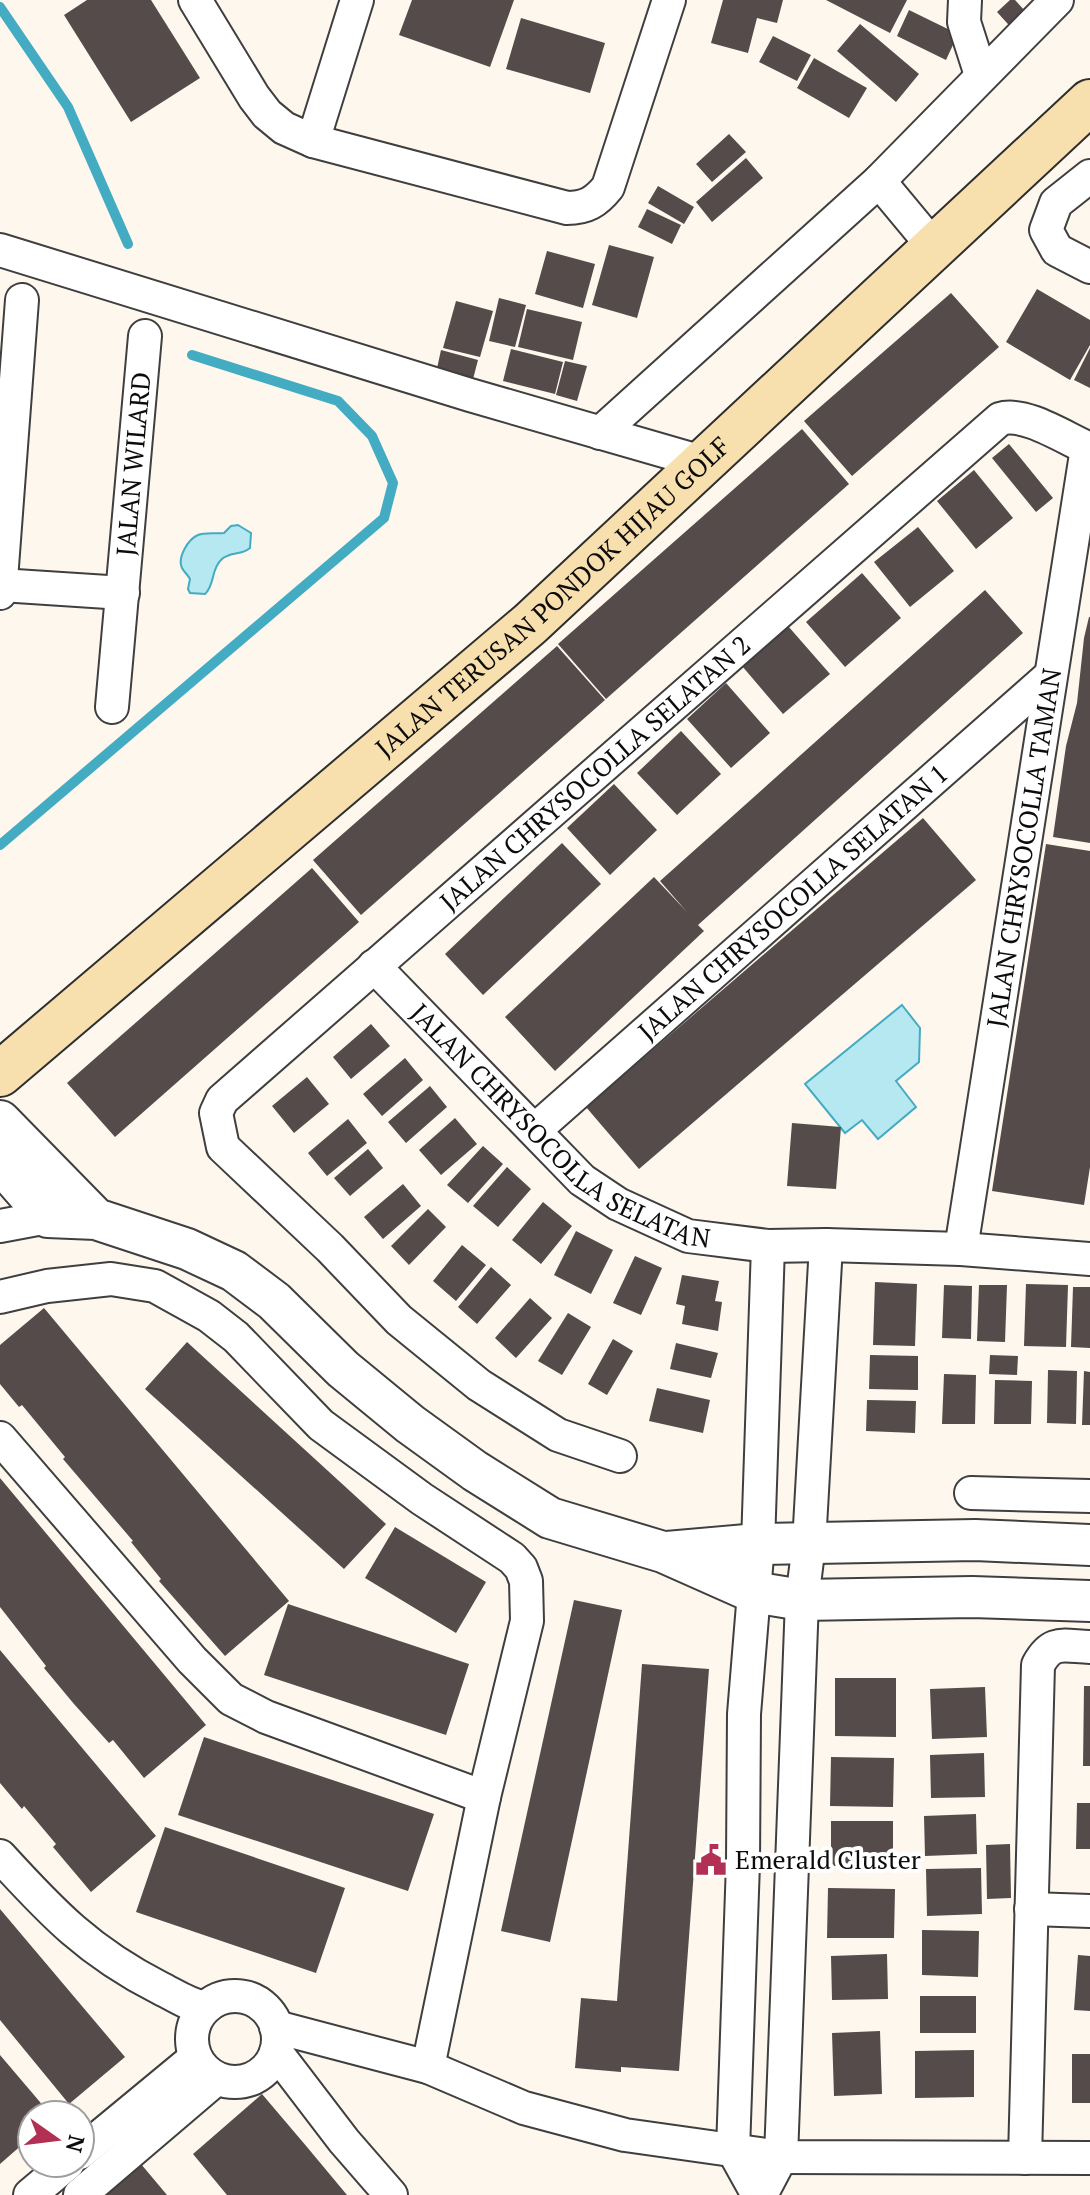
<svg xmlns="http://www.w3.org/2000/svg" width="1090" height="2195" font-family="'PT Serif',serif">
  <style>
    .water { fill: #b6e8f1; stroke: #43abc2; stroke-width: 2 }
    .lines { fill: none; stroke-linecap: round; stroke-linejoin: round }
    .stream { stroke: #43abc2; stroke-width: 10 }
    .building { fill: #544b4a }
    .minor-casing { stroke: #3f3f3f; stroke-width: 36 }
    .tertiary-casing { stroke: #3f3f3f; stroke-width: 44 }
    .secondary-casing { stroke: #2e2e2e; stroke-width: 48 }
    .minor { stroke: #fff; stroke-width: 32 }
    .tertiary { stroke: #fff; stroke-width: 40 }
    .secondary { stroke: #f8dfae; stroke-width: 44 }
    .labels { text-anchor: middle; stroke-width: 8; stroke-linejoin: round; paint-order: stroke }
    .street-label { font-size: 26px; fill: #0c0c0c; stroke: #fff }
    .poi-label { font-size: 26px; fill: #0c0c0c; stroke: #fff; text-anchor: start }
  </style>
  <rect width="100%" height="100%" fill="#fef7ed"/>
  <path class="water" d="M238,525l13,8 -1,15c-9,8 -21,3 -29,12 -10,9 -6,25 -16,34l-15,-1 -2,-4 2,-10c-2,-4 -6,-7 -8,-11 -5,-10 6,-29 16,-33 7,-3 18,-1 26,-2l7,-7z
    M902,1005l18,23 -1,34 -23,19 20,26 -38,32 -16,-19 -17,13 -40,-49z"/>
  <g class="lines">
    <path class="stream" d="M0,7l68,100 60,137
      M0,845l384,-327 9,-35 -21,-47 -34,-35 -146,-46"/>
  </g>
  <path class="building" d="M87,0h64l49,78 -69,44 -67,-107z
    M412,0h102l-24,67 -91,-32z
    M723,0h60l-6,23 -20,-5 -9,35 -37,-10z
    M826,0h81l-17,33z
    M1010,0h5l18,20 -16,14 -20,-22z
    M909,10l49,24 -12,26 -49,-24z
    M521,18l84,25 -15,50 -84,-24z
    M860,24l59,50 -23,28 -59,-51z
    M773,36l38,19 -14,26 -38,-19z
    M814,58l53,30 -18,30 -52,-30z
    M729,134l17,18 -34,30 -16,-18z
    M746,158l17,20 -51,44 -16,-20z
    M658,186l36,21 -10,17 -36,-21z
    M647,209l34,16 -9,19 -34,-17z
    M609,245l45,12 -17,61 -45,-13z
    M547,251l48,13 -12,44 -48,-14z
    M1037,289l53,31v25l-20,35 -64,-38z
    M951,293l48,54 -147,129 -48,-55z
    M499,298l27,7 -11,42 -26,-6z
    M456,301l37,10 -13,46 -37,-9z
    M527,309l55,13 -9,38 -55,-13z
    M1090,348v40l-16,-8z
    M511,349l52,13 -8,32 -52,-13z
    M441,350l37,10 -6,23 -36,-10z
    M565,361l22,5 -10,35 -21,-6z
    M802,429l47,55 -243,215 -48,-55z
    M1009,444l44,54 -17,14 -44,-54z
    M974,470l39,48 -37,31 -39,-48z
    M918,527l36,44 -44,36 -36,-45z
    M862,573l39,45 -56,49 -39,-45z
    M985,590l38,43 -325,292 6,6 -149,140 -50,-54 149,-140 33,35 -27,-31z
    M1089,617h1v226l-37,-6 13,-91 11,-43 7,-65z
    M788,626l42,48 -47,40 -41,-48z
    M557,646l48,54 -244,215 -48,-55z
    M726,683l44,50 -39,35 -44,-49z
    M681,731l40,43 -44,41 -40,-42z
    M614,784l43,46 -47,45 -43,-47z
    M923,818l53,62 -337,289 -53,-62z
    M562,843l39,41 -118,111 -38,-41z
    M1046,844l44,7v316l-6,38 -92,-14z
    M312,868l47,54 -244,215 -48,-54z
    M371,1024l19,22 -39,33 -18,-22z
    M405,1058l18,22 -41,36 -19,-22z
    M307,1077l22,27 -35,29 -22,-27z
    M430,1086l17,21 -41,36 -18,-21z
    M455,1118l22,26 -36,31 -22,-25z
    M348,1119l19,24 -40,33 -19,-23z
    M792,1123l49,4 -5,62 -49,-3z
    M483,1146l20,18 -35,39 -21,-18z
    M368,1149l15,19 -33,28 -16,-18z
    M507,1167l24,22 -33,38 -25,-21z
    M403,1184l18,22 -38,33 -19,-22z
    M543,1202l29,24 -31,38 -29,-24z
    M428,1209l18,18 -37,38 -18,-19z
    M576,1231l37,19 -22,44 -37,-19z
    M462,1245l24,20 -30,36 -23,-20z
    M635,1256l27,12 -21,47 -28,-12z
    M491,1267l20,18 -34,39 -19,-17z
    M682,1275l37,6 -4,20 7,1 -4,29 -36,-7 3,-18 -9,-2z
    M875,1282l42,2 -2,62 -42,-1z
    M1026,1284l42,1 -2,62 -42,-1z
    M944,1285l28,1 -1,53 -29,-1z
    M979,1285h28l-2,57 -28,-1z
    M1073,1287h17v61l-19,-1z
    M530,1298l22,20 -36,40 -21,-20z
    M44,1308l245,293 -64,55 -66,-75 2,-2 -30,-37 2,-1 -70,-82 2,-2 -43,-52 -3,2 -19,-23v-39z
    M568,1313l23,14 -29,48 -24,-14z
    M613,1339l20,12 -26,44 -19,-11z
    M187,1342l199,182 -42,45 -199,-180z
    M676,1343l42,10 -7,25 -41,-9z
    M870,1355l48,1v34l-49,-1z
    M990,1355l28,1 -1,19 -28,-1z
    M1048,1370l29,1 -1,53 -29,-1z
    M1084,1371l6,1v53h-8z
    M944,1374l32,1 -1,49h-33z
    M995,1380l37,1 -1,43h-37z
    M657,1388l53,12 -7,33 -54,-12z
    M867,1400l49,1 -1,32 -49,-2z
    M0,1478l206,247 -62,53 -31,-38 -4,3 -35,-39 -30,-36 2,-2 -46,-59z
    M395,1527l91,55 -30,51 -91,-55z
    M574,1600l48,10 -72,332 -49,-11z
    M288,1604l181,60 -23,71 -182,-60z
    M0,1650l156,186 -65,56 -38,-45 3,-3 -32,-38 -2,3 -22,-26z
    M642,1664l67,5 -30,402 -58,-4v5l-46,-4 6,-70 36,3z
    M835,1678h61v59l-61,-1z
    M1084,1686h6v80h-7z
    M985,1687l2,50 -55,2 -2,-50z
    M204,1737l230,77 -26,77 -230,-76z
    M984,1753l1,44 -54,1 -1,-43z
    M831,1757l63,1 -1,49 -63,-1z
    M1077,1803h13v46h-14z
    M976,1814l1,40 -52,2 -1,-40z
    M831,1821h62v44l-62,1z
    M165,1827l180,61 -29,85 -180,-61z
    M1010,1844l1,54 -24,1 -1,-54z
    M981,1868l1,46 -55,2 -1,-47z
    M828,1888l67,1 -1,49h-67z
    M0,1909l125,148 -56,47 -69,-84z
    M922,1930l57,1 -1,46 -56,-2z
    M887,1954l1,45 -56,1 -1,-44z
    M1078,1955l12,1v55l-16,-1z
    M920,1996h56v37h-56z
    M880,2031l2,63 -48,2 -2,-63z
    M974,2050v47l-59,1v-47z
    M1072,2054h18v49h-18z
    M0,2055l51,60h-19v21l-32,28z
    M262,2094l45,53 40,48h-120l-34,-41z
    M141,2164l26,31h-63z"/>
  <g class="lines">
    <defs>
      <g id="minor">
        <path d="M195,0l59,97 13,17 17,14 29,13 254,67c19,0 29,-6 41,-21l61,-187"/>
        <path d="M965,0l-1,22 17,53"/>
        <path d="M313,141l44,-141"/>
        <path d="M1090,176l-34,27 -10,27 11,20 33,17"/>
        <path d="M879,181l54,65"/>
        <path d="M0,250l470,145 232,67"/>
        <path d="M600,433l279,-252 178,-181"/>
        <path d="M0,585l123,8"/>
        <path d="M0,593l22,-293"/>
        <path id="s1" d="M112,707l33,-371"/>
        <path id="s2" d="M374,966l208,214 36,24 70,32 80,10 58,-1 135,4 129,10"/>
        <path id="s3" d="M535,1130l515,-454"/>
        <path d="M0,1226l48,-9"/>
        <path id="s4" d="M961,1249l126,-801"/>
        <path d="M0,1297l47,-11 64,-7 44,7 54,30 27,21 85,88 101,74 90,59 9,10 5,13 1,40 -43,176 -56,270"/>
        <path d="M0,1438l192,222 39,39 35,18 218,80"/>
        <path id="s5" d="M620,1456l-62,-21 -79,-50 -80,-65 -69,-72 -107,-101 -7,-34 6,-13 778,-681c25,-8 66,20 90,30"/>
        <path d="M971,1493l119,3"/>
        <path d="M0,1856c52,57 89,96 160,132 14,7 29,17 45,20"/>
        <path d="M1031,1909l59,2"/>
        <circle cx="235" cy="2039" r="43"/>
        <path d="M276,2027l152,40 96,41 101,27 156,22 309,1"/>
        <path d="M276,2052l68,89 47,54"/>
        <path d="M80,2153l115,-95"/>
        <path d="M1025,2158l13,-493c14,-26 25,-19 52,-18"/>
        <path d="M30,2195l38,-32"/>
        <path d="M80,2195l136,-116"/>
        <path d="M758,2195l-25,-45 10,-287 1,-149 14,-170 10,-298"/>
        <path d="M761,2195l20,-38 21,-557 7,-56 17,-299"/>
      </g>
      <path id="tertiary" d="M0,1121l96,98
        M0,1162l48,55 48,2 91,30 47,22 40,30 69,68 67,55 65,47 75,47 113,34 90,40 49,8 170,-3 118,4
        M667,1552l91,-8 217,-4 115,5"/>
      <g id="secondary">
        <path id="s6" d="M0,1074l530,-450 560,-522"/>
      </g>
    </defs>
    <use href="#minor" class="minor-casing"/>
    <use href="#tertiary" class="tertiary-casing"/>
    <use href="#secondary" class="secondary-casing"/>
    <use href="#minor" class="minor"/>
    <use href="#tertiary" class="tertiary"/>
    <use href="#secondary" class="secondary"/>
  </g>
  <defs>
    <symbol id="civic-bare" viewBox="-9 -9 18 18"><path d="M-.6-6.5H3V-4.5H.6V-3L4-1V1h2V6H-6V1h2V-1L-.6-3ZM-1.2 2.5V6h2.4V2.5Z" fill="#b13053" stroke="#fff" stroke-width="2.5" paint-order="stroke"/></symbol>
  </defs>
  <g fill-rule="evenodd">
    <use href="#civic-bare" x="689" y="1838" width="44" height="44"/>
  </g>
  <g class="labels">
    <g class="street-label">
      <text dy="9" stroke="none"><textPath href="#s1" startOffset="244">JALAN WILARD</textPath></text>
      <text dy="9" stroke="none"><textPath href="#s6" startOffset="730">JALAN TERUSAN PONDOK HIJAU GOLF</textPath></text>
      <text dy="9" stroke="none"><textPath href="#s5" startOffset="1054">JALAN CHRYSOCOLLA SELATAN 2</textPath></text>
      <text dy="9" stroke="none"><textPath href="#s4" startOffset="406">JALAN CHRYSOCOLLA TAMAN</textPath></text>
      <text dy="9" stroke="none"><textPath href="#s3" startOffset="344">JALAN CHRYSOCOLLA SELATAN 1</textPath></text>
      <text dy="9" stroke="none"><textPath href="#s2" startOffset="250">JALAN CHRYSOCOLLA SELATAN</textPath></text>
    </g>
    <g class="poi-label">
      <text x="735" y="1869">Emerald Cluster</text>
    </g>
  </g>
  <g transform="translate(56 2139) rotate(104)"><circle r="38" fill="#ffffff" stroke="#9e9e9e" stroke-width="2"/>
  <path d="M0-6L14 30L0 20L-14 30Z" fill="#b13053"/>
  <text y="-12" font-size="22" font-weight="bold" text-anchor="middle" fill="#0c0c0c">N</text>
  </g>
</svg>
